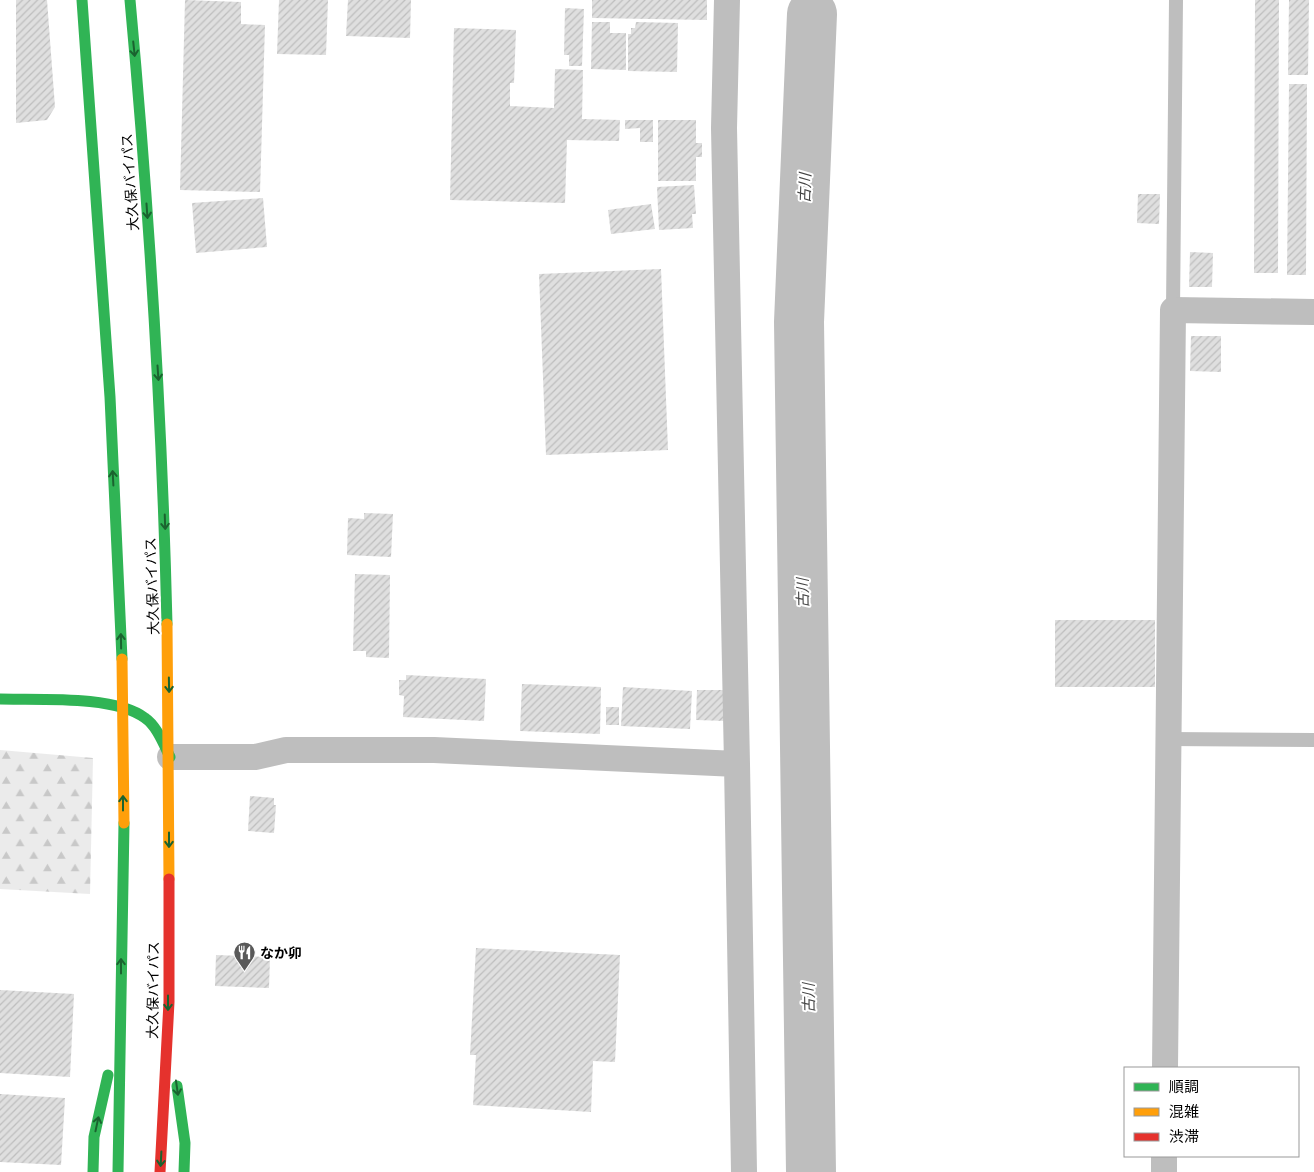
<svg xmlns="http://www.w3.org/2000/svg" width="1314" height="1172" font-family="Helvetica,'Noto Sans JP',sans-serif">
  <style>
    .forest { fill: url(#forest-firs) }
    .lines { fill: none; stroke-linecap: round; stroke-linejoin: round }
    .stream { stroke: #bebebe; stroke-width: 9 }
    .river { stroke: #bebebe; stroke-width: 50 }
    .building { fill: url(#building-hatch) }
    .lane { stroke: #bebebe; stroke-width: 14 }
    .street { stroke: #bebebe; stroke-width: 26 }
    .fast { stroke: #30b455; stroke-width: 11 }
    .slow { stroke: #ff9f0a; stroke-width: 11 }
    .jam { stroke: #e5322d; stroke-width: 11 }
    .oneway { stroke: #1a632f }
    .labels { text-anchor: middle; stroke-width: 4; stroke-linejoin: round; paint-order: stroke }
    .street-label { font-size: 14px; fill: #000; stroke: #fff }
    .poi-label { font-size: 14px; font-weight: bold; fill: #000; stroke: #fff; text-anchor: start }
    .water-label { font-size: 15px; font-style: italic; fill: #434343; stroke: #fff }
  </style>
  <defs>
    <pattern id="forest-firs" width="22" height="20" patternUnits="userSpaceOnUse" patternTransform="scale(1.25)"><rect width="22" height="20" fill="#ebebeb"/><path d="M5 1l3.5 6h-7zM16 11l3.5 6h-7z" fill="#c8c8c8"/></pattern>
    <pattern id="building-hatch" width="6" height="6" patternUnits="userSpaceOnUse" patternTransform="scale(1.25)"><rect width="6" height="6" fill="#dfdfdf"/><path d="M-1 1l2-2M0 6l6-6M5 7l2-2" fill="none" stroke="#bebebe"/></pattern>
  </defs>
  <rect width="100%" height="100%" fill="#fff"/>
  <path class="forest" d="M0,750l93,8 -3,136 -90,-5z"/>
  <g class="lines">
    <path class="stream" d="M809,0l3,14"/>
    <path class="river" d="M811,1172l-12,-850 13,-308"/>
  </g>
  <path class="building" d="M16,0h31l8,107 -8,13 -31,3z
    M185,0l56,2v22l24,1 -5,167 -80,-2z
    M279,0h49l-2,55 -49,-1z
    M348,0h63l-1,38 -64,-2z
    M592,0h115v20l-115,-2z
    M1255,0h24l-1,273h-24z
    M1289,0h20l-1,75h-20z
    M565,8l19,1 -2,57h-13v-11h-5z
    M592,22h18v11h16v37l-35,-1z
    M636,22l42,1 -1,49 -49,-1v-37h3v-6h4z
    M454,28l62,2 -2,53h-4v23l44,2 1,-39 28,1 -1,49 38,1 -1,21 -52,-1 -2,63 -115,-3z
    M1289,84h18l-1,191h-19z
    M625,120h28v22h-13v-14l-15,1z
    M658,120h38v23h6v14h-6v24h-38z
    M694,185l2,29h-4l1,14 -34,2 -2,-43z
    M1138,194h22l-1,30 -22,-1z
    M263,198l4,49 -71,6 -4,-50z
    M651,204l4,25 -44,5 -3,-24z
    M1190,252l23,1 -1,34h-23z
    M661,269l7,181 -122,5 -7,-181z
    M1191,336h30v36l-31,-1z
    M364,513l29,1 -2,43 -44,-2 1,-37 16,1z
    M355,574l35,1 -1,83 -23,-1v-6h-13z
    M1055,620h100v67h-100z
    M406,675l80,4 -2,42 -81,-4 1,-21 -5,-1v-15h7z
    M522,684l79,3 -1,47 -80,-3z
    M623,687l69,4 -2,38 -69,-3z
    M697,690h28v31l-29,-1z
    M606,707h13v18h-13z
    M250,796l24,2v7h2l-2,28 -26,-2z
    M476,948l144,7 -5,107 -22,-1 -2,51 -118,-7 3,-50h-6z
    M216,955l54,2 -1,31 -54,-2z
    M0,990l74,4 -4,83 -70,-4z
    M0,1094l65,4 -4,67 -61,-3z"/>
  <g class="lines">
    <path class="lane" d="M1173,310l3,-310
      M1168,739l146,1"/>
    <path class="street" d="M170,757h85l31,-7h148l303,14 -13,-636 3,-128
      M737,764l7,408
      M1165,1068l8,-758 141,2
      M1164,1172v-16"/>
    <path class="fast" d="M82,0l28,397 12,262
      M130,0c19,208 32,415 37,624
      M0,699c38,1 115,-4 145,19 12,8 19,27 25,39
      M177,1086l8,57 -1,29
      M93,1172l1,-35 14,-62
      M118,1172l6,-349"/>
    <path class="slow" d="M167,624l2,255
      M122,659l2,164"/>
    <path class="jam" d="M160,1172l9,-170v-123"/>
  </g>
  <defs><path id="oneway-shaft" d="M-6 0H5M1.5-3L5.5 0L1.5 3" fill="none" stroke-width="1.6" stroke-linecap="round" stroke-linejoin="round" transform="scale(1.25)"/></defs>
  <g class="oneway">
    <use href="#oneway-shaft" transform="translate(134 49) rotate(84)"/>
    <use href="#oneway-shaft" transform="translate(147 211) rotate(86)"/>
    <use href="#oneway-shaft" transform="translate(158 373) rotate(86)"/>
    <use href="#oneway-shaft" transform="translate(113 478) rotate(-93)"/>
    <use href="#oneway-shaft" transform="translate(165 522) rotate(88)"/>
    <use href="#oneway-shaft" transform="translate(121 641) rotate(-91)"/>
    <use href="#oneway-shaft" transform="translate(169 685) rotate(89)"/>
    <use href="#oneway-shaft" transform="translate(123 803) rotate(-90)"/>
    <use href="#oneway-shaft" transform="translate(169 840) rotate(90)"/>
    <use href="#oneway-shaft" transform="translate(121 966) rotate(-90)"/>
    <use href="#oneway-shaft" transform="translate(168 1003) rotate(90)"/>
    <use href="#oneway-shaft" transform="translate(177 1088) rotate(82)"/>
    <use href="#oneway-shaft" transform="translate(97 1124) rotate(-78)"/>
    <use href="#oneway-shaft" transform="translate(161 1159) rotate(93)"/>
  </g>
  <defs>
    <symbol id="restaurant-pin" viewBox="-11 -11 22 30"><path d="M0 17L-7.5 6A9.5 9.5 0 1 1 7.5 6Z" fill="#595959" stroke="#fff"/><path d="M-5-6h1v4h1v-4h1v4h1v-4h1v5L-1.5 .5V6h-2V.5L-5-1ZM5-6V6H3V1.5H1.5Q1.5-4 5-6Z" fill="#fff"/></symbol>
  </defs>
  <g fill-rule="evenodd">
    <use href="#restaurant-pin" x="232" y="940" width="25" height="34"/>
  </g>
  <g class="labels">
    <g class="street-label">
      <text transform="translate(130 182) rotate(-94)" y="5">大久保バイパス</text>
      <text transform="translate(152 586) rotate(-92)" y="5">大久保バイパス</text>
      <text transform="translate(153 990) rotate(-89)" y="5">大久保バイパス</text>
    </g>
    <g class="poi-label">
      <text x="260" y="958">なか卯</text>
    </g>
    <g class="water-label">
      <text transform="translate(805 188) rotate(-88)" y="5">古川</text>
      <text transform="translate(803 593) rotate(-91)" y="5">古川</text>
      <text transform="translate(809 998) rotate(-91)" y="5">古川</text>
    </g>
  </g>
  <rect x="1124" y="1067" width="175" height="90" fill="#ffffff" stroke="#999999"/>
  <rect x="1134" y="1083" width="25" height="8" fill="#30b455" stroke="#999999"/>
  <text x="1169" y="1092" font-size="15" fill="#000000">順調</text>
  <rect x="1134" y="1108" width="25" height="8" fill="#ff9f0a" stroke="#999999"/>
  <text x="1169" y="1117" font-size="15" fill="#000000">混雑</text>
  <rect x="1134" y="1133" width="25" height="8" fill="#e5322d" stroke="#999999"/>
  <text x="1169" y="1142" font-size="15" fill="#000000">渋滞</text>
</svg>
